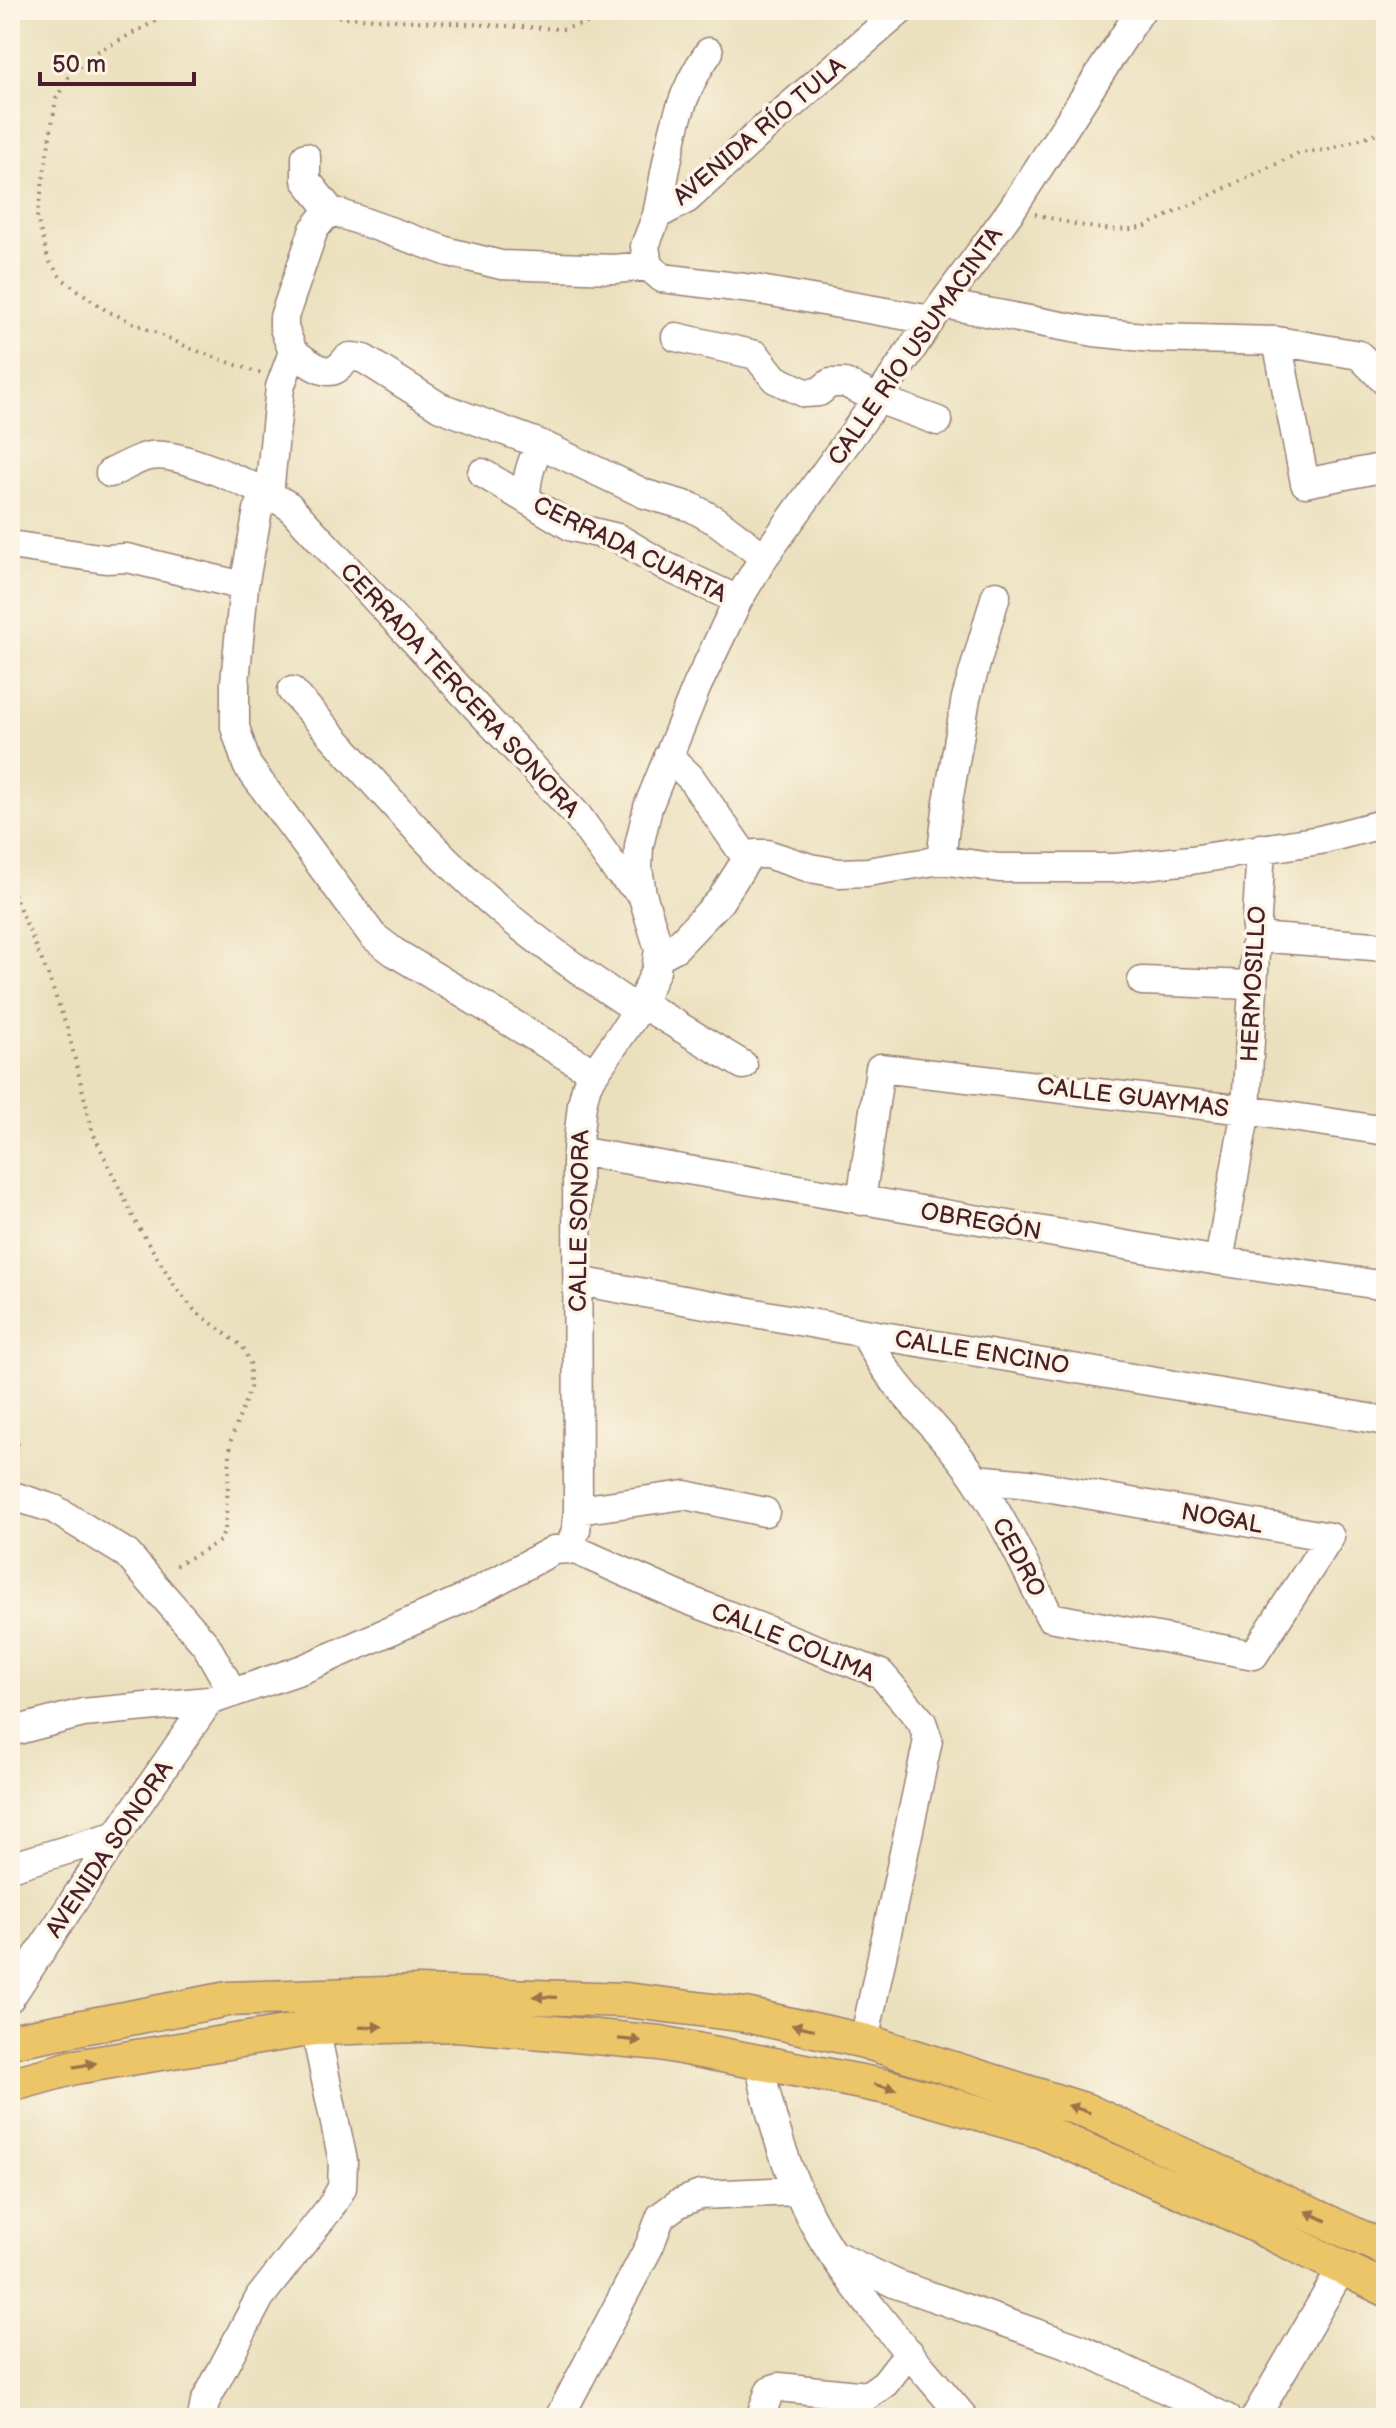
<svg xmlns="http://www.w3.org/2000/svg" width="1396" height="2428" font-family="'Balsamiq Sans',sans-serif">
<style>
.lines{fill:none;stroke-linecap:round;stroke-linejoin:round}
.minor-casing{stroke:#9a8074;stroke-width:31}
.major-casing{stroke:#9a8074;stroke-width:37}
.path{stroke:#9a8074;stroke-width:4;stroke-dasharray:2 6;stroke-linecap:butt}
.minor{stroke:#fff;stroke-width:28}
.major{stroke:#ecc569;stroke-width:34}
.oneway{fill:#9b724a}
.labels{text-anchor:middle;stroke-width:7;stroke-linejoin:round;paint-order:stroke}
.street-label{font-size:24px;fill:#4a1f2b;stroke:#fcf5e5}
</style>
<rect width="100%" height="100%" fill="#fcf5e5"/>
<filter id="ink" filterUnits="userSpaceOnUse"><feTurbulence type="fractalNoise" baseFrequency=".0125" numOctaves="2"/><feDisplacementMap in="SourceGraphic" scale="16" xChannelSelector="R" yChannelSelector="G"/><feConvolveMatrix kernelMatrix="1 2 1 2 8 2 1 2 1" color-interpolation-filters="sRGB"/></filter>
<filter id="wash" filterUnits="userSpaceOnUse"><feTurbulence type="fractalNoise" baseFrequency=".006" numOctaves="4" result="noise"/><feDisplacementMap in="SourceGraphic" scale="32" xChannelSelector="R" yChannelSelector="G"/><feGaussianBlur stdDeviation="1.8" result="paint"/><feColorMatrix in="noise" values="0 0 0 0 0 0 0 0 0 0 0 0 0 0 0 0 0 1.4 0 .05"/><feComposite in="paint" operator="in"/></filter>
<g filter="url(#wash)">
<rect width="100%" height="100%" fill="#eae0bd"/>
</g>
<g filter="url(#ink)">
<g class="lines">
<g class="minor-casing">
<path id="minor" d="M306,157V180L330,210L449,252L501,265L614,269L648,266L662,278L760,290L931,320
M330,210L314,229L284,317V328L293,352L280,387L269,494L258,510L244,586L235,682V727L247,765L373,936L394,952L593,1072
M657,215C669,157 673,101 709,52
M648,266L645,246L657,215L687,199L768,125L901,10
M943,304L1094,332L1153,338L1277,341L1359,355L1386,382
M676,337L756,355L775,379L805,393L819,392L830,383H845L878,399L938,421
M1277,341L1305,483L1386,467
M293,352C303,358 323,377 336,369C350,361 341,353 364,359L440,407L540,444L645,494L691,507L718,522L764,557
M110,473C123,468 137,458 150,456C180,450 263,490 289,506L577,815L617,871L642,894
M482,473L572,527L618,538L667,567L738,600
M526,499C526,478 531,463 540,444
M10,545L106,559L127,558L244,586
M292,691C361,766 426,847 504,913C547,949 592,980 638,1010
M668,756L690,777L747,859
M941,860L948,802L966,698L996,595
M1256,937L1386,947
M658,957L675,948L720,901L747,859L755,854H767L810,868L839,873L867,872L941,860L999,868H1116L1191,860L1320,840L1386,823
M1142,981L1252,985
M642,1004L743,1065
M577,1151L1219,1261L1386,1286
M861,1201L880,1068L1246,1110L1386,1131
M1219,1261L1246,1110L1261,848
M578,1281L865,1333L1386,1421
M865,1333C890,1390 943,1429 977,1481C1006,1524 1027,1571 1050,1617L1254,1655L1330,1537L1029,1484L976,1479
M10,1495L54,1509L127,1554L206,1645L233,1693
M578,1510L685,1495L765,1512
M569,1549L576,1530L578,1510L577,1151L582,1104L587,1084L638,1010L656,970L659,949L642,894L638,868L639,846L648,807L697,686L738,600L764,557L878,399L931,320L1012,209L1141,10
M10,1732L83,1713L209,1701L303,1669L465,1598L554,1550L569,1549L580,1552L683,1598L881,1674L922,1722L928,1740L864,2041
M10,1867L117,1835
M10,1998L117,1835L209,1701
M759,2061C772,2128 795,2199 833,2255C872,2313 920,2365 964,2418
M833,2254L896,2284L1081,2349L1226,2418
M202,2418L205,2402L260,2297L330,2208L342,2188L343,2161L315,2028
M559,2418L649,2247L661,2216L679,2203L700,2195L798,2191
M760,2418L770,2390L779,2387L867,2396L885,2383L909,2352
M1255,2418L1342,2268"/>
</g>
<g class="major-casing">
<path id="major" d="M10,2041L228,1999L418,1993L626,2000L746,2015L864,2041L1087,2111L1386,2249
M10,2085L75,2067L315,2028L457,2024L660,2043L892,2088L1041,2131L1224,2210L1386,2289"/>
</g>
<path class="path" d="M177,10L95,53L70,74L56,99L37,218L48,259L61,278L107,311L192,349L262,374
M307,10L341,17L562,29L585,24L607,10
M1035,214C1072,223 1106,235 1144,227L1299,153L1327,150L1386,130
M10,886L48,975L68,1031L93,1133L136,1223L176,1288L195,1311L243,1347L250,1363V1388L231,1440L225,1530L220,1541L171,1568
M10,1420L18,1442L13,1471"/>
<use href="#minor" class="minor"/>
<use href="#major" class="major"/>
</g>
<defs><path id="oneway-solid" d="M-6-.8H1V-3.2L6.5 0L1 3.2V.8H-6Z" transform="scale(2)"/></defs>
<g class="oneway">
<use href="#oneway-solid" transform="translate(545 1997) rotate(-178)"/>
<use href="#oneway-solid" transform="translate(371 2027) rotate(-2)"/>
<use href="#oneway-solid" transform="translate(803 2027) rotate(-168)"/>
<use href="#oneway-solid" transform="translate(630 2040) rotate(5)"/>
<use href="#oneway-solid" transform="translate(85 2065) rotate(-10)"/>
<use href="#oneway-solid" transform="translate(885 2087) rotate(13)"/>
<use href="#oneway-solid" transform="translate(1079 2109) rotate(-161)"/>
<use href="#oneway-solid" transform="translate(1316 2216) rotate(-155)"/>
</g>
</g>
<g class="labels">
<g class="street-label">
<text transform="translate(759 131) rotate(-40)" y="8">AVENIDA RÍO TULA</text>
<text transform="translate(915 346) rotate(-55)" y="8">CALLE RÍO USUMACINTA</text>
<text transform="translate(630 549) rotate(26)" y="8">CERRADA CUARTA</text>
<text transform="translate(460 690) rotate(47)" y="8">CERRADA TERCERA SONORA</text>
<text transform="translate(1253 984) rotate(-87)" y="8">HERMOSILLO</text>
<text transform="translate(1133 1097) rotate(7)" y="8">CALLE GUAYMAS</text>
<text transform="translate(579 1221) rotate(-89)" y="8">CALLE SONORA</text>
<text transform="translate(981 1221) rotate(10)" y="8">OBREGÓN</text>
<text transform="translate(982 1352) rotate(9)" y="8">CALLE ENCINO</text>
<text transform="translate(1222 1518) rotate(10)" y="8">NOGAL</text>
<text transform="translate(1019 1557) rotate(62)" y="8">CEDRO</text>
<text transform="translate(793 1642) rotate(22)" y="8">CALLE COLIMA</text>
<text transform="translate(109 1849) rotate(-56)" y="8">AVENIDA SONORA</text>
</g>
</g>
<rect width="1396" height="2428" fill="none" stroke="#fcf5e5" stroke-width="40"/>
<path d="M40 72v12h154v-12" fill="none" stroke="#4a1f2b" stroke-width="4"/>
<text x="52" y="72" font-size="24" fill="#4a1f2b" stroke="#fcf5e5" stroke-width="6" paint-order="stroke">50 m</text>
</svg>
